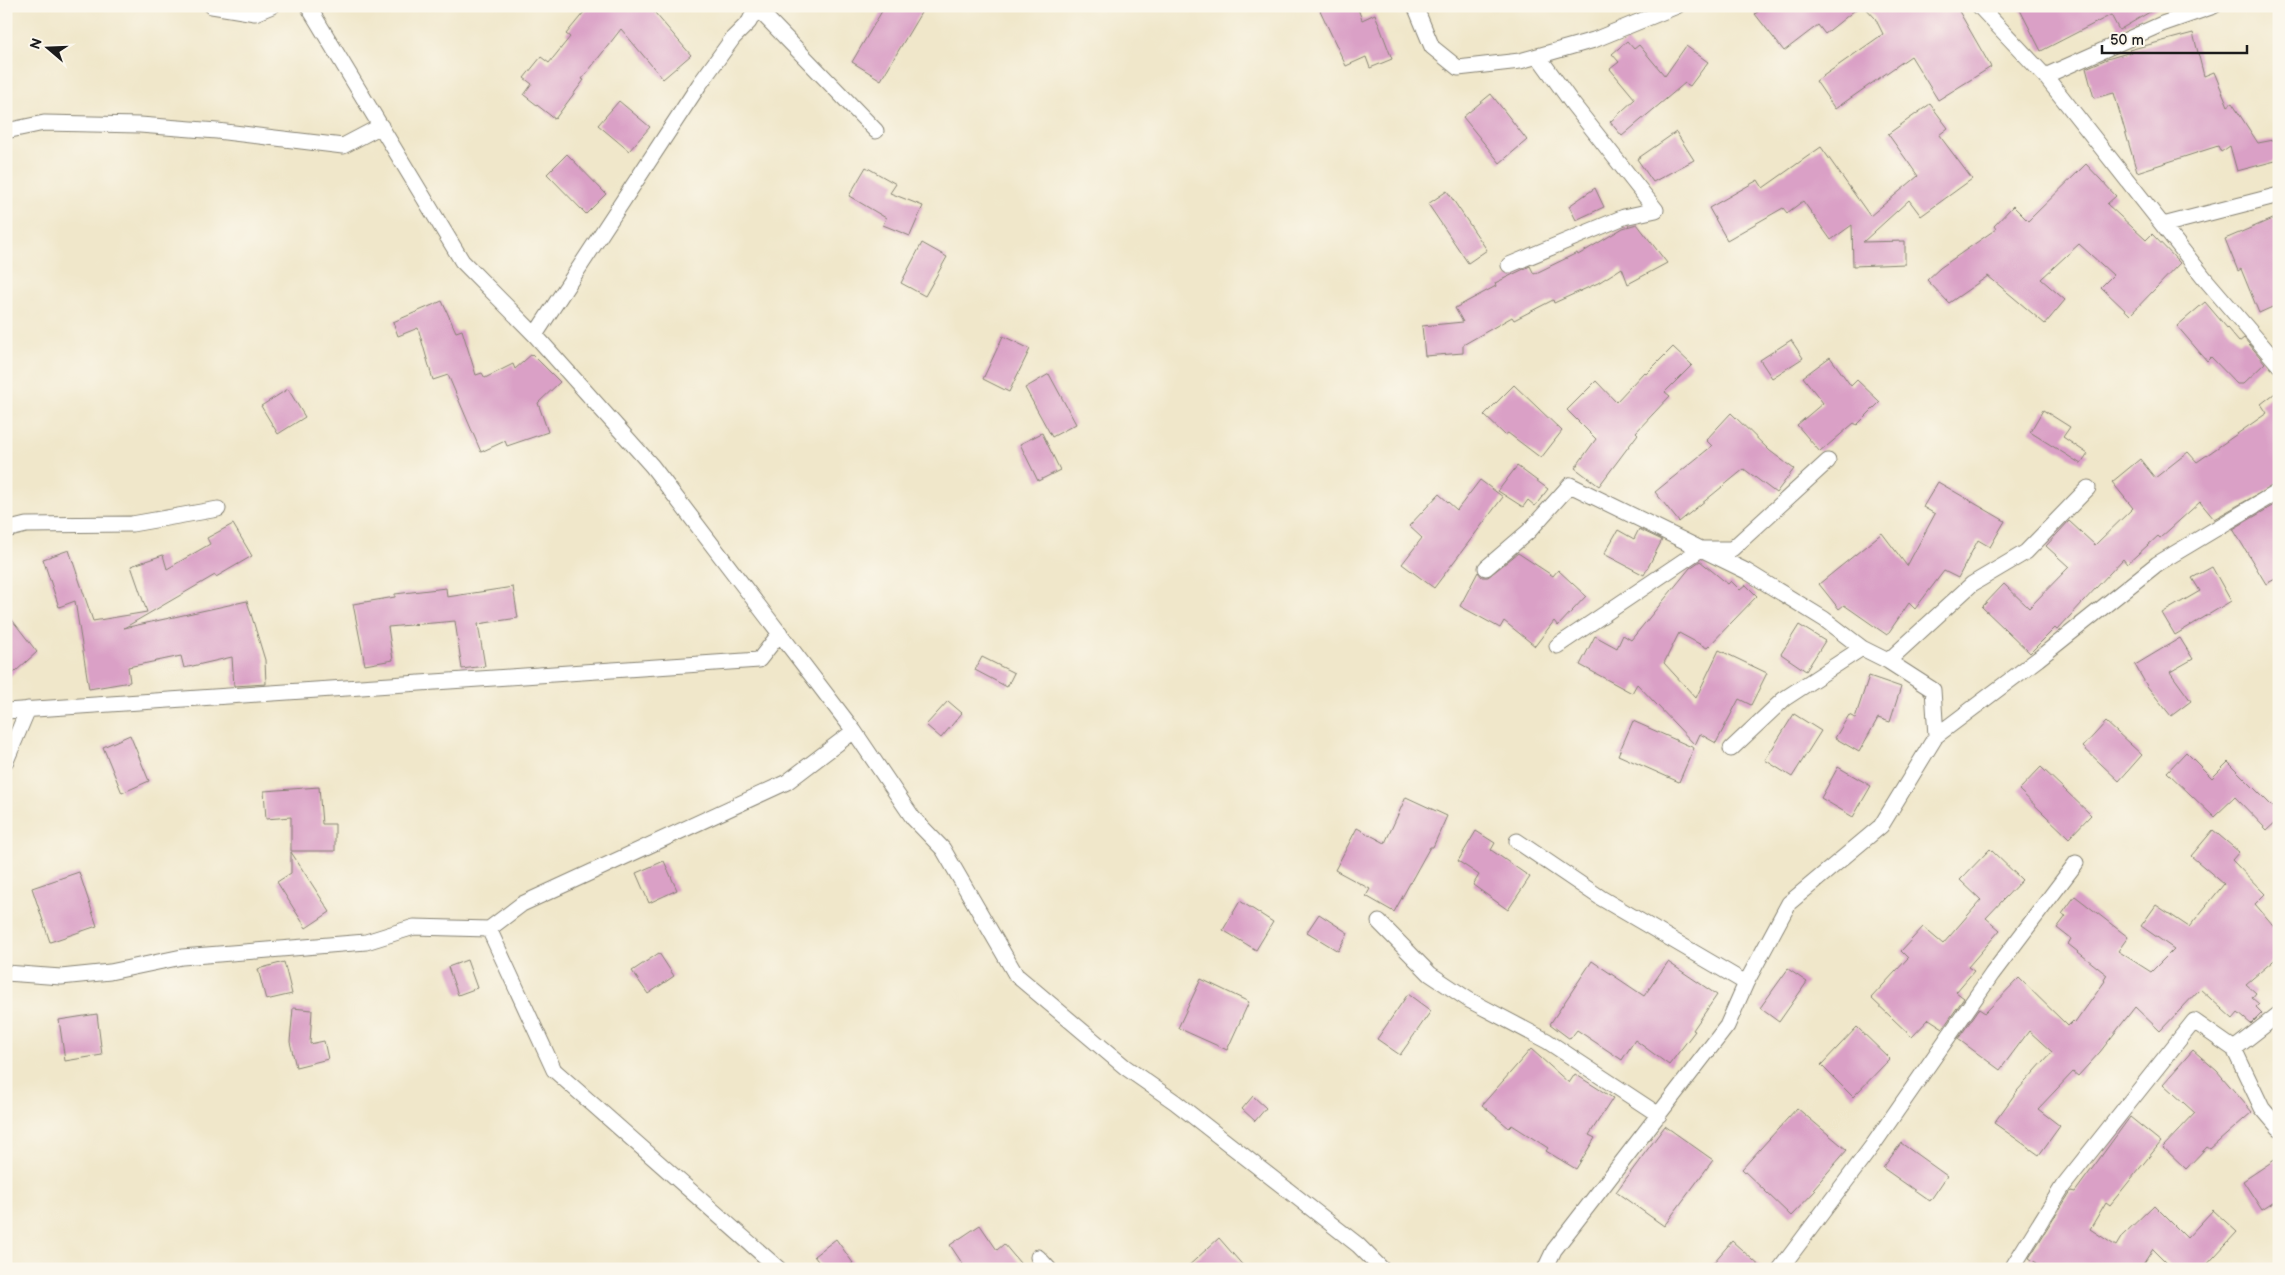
<svg xmlns="http://www.w3.org/2000/svg" width="2285" height="1275" font-family="'Balsamiq Sans',sans-serif">
<style>
.building{fill:#daa0c6}
.lines{fill:none;stroke-linecap:round;stroke-linejoin:round}
.street-casing{stroke:#868273;stroke-width:17}
.street{stroke:#fff;stroke-width:15}
</style>
<rect width="100%" height="100%" fill="#fbf7ec"/>
<filter id="ink" filterUnits="userSpaceOnUse"><feTurbulence type="fractalNoise" baseFrequency=".02" numOctaves="2"/><feDisplacementMap in="SourceGraphic" scale="10" xChannelSelector="R" yChannelSelector="G"/><feConvolveMatrix kernelMatrix="1 2 1 2 8 2 1 2 1" color-interpolation-filters="sRGB"/></filter>
<filter id="wash" filterUnits="userSpaceOnUse"><feTurbulence type="fractalNoise" baseFrequency=".0096" numOctaves="4" result="noise"/><feDisplacementMap in="SourceGraphic" scale="20" xChannelSelector="R" yChannelSelector="G"/><feGaussianBlur stdDeviation="1.12" result="paint"/><feColorMatrix in="noise" values="0 0 0 0 0 0 0 0 0 0 0 0 0 0 0 0 0 1.4 0 .05"/><feComposite in="paint" operator="in"/></filter>
<g filter="url(#wash)">
<rect width="100%" height="100%" fill="#f0e7ca"/>
<g id="blocks">
<path class="building" d="M589,6H649L691,55L663,79L621,29L582,79L584,80L555,119L524,95L532,84L524,78L541,57L549,63L570,37L566,34Z
M885,6H925L881,80L852,62Z
M1318,6H1357L1362,20L1375,14L1392,59L1370,68L1366,57L1346,66Z
M1765,6H1860L1825,34L1818,25L1784,51L1755,14Z
M1864,6H1956L1991,67L1938,100L1911,56L1835,109L1816,81L1883,34L1875,18Z
M2018,6H2160L2119,30L2111,15L2041,51Z
M2193,33L2204,76L2214,72L2228,106L2232,103L2258,143L2279,139V160L2237,171L2230,146L2221,152L2218,146L2137,172L2114,93L2094,98L2086,68L2107,59L2131,52L2129,50Z
M1627,41L1634,49L1639,45L1665,76L1686,46L1708,62L1690,86L1685,83L1622,136L1610,122L1635,99L1610,69L1619,62L1612,54Z
M1491,94L1527,140L1500,163L1463,117Z
M619,101L650,127L629,151L598,125Z
M1930,104L1948,128L1939,135L1972,179L1921,216L1909,200L1863,242L1905,241V264L1853,266L1852,225L1831,240L1803,201L1787,213L1783,208L1727,240L1709,208L1758,180L1763,188L1821,147L1870,216L1918,176L1888,134Z
M1676,132L1694,160L1653,182L1637,159Z
M567,154L606,194L586,214L547,174Z
M2086,164L2116,196L2107,204L2146,240L2152,234L2180,263L2130,315L2101,287L2113,275L2079,244L2041,279L2065,300L2045,324L1988,276L1949,303L1927,280L1940,268L1996,229L1994,226L2013,206L2028,221Z
M866,167L896,184L890,193L923,206L910,236L883,225L886,218L849,196Z
M1595,188L1604,207L1576,220L1569,206Z
M1447,191L1487,250L1468,263L1428,204Z
M2279,216V304L2259,313L2241,269L2238,271L2225,239Z
M1637,224L1667,263L1628,284L1622,268L1598,283L1554,303L1553,300L1514,320L1512,317L1463,345V353L1425,356L1422,326L1463,322L1455,308L1496,286L1495,283L1530,266L1534,274L1577,253L1578,255L1623,228Z
M922,243L947,257L925,296L901,283Z
M442,301L456,332L462,330L476,375L482,373L485,378L513,364L515,369L532,354L560,382L538,403L548,432L507,446L505,441L481,452L448,375L433,380L418,328L398,336L393,322Z
M2205,302L2239,342L2244,338L2265,363L2243,384H2237L2211,357L2207,361L2177,326Z
M1003,336L1030,349L1009,392L983,379Z
M1791,340L1803,358L1772,378L1760,360Z
M1673,347L1692,365L1665,392L1670,396L1636,432L1638,434L1599,486L1575,468L1596,439L1567,410L1596,381L1616,402L1644,372L1646,374Z
M1830,357L1851,386L1857,380L1880,402L1857,425L1854,423L1820,452L1797,425L1823,403L1803,377Z
M1049,374L1076,424L1052,437L1025,388Z
M1514,385L1562,431L1541,458L1508,433L1505,435L1484,415Z
M288,389L305,417L278,434L261,406Z
M2279,390V482L2214,519L2200,502L2160,538L2158,536L2127,564L2123,559L2057,630L2055,628L2030,653L1982,607L2004,584L2029,608L2069,567L2046,546L2069,521L2095,545L2133,508L2112,482L2140,459L2155,478L2188,452L2197,462L2267,413L2261,404Z
M2043,410L2070,427L2063,437L2088,454L2081,464L2030,432Z
M1731,413L1770,451L1794,469L1776,493L1744,469L1679,522L1655,492L1712,446L1706,440Z
M1042,433L1060,470L1038,481L1020,444Z
M1517,466L1548,489L1535,506L1528,500L1523,507L1498,491Z
M1480,480L1503,497L1434,588L1402,564L1422,538L1409,526L1439,494L1457,510Z
M1938,482L2005,521L1990,547L1978,540L1958,578L1944,571L1915,609L1909,603L1887,635L1844,605L1839,609L1819,584L1882,533L1907,566L1935,514L1923,507Z
M2279,502V577L2266,584L2233,529Z
M233,524L252,556L216,577L215,575L124,628L247,601L265,660L266,684L234,686L232,657L184,668L181,656L128,667L130,682L89,689L75,601L59,607L43,559L69,550L93,621L147,612L131,566L163,555L167,569L210,544L207,538Z
M1639,529L1662,540L1644,575L1604,554L1618,530L1634,539Z
M1518,553L1553,576L1558,570L1586,596L1558,626L1554,621L1535,646L1504,621L1500,628L1460,606L1478,572L1482,577H1488Z
M1700,561L1728,584L1731,581L1740,590L1746,585L1757,596L1707,648L1679,633L1664,663L1696,698L1719,650L1767,673L1751,705L1739,699L1716,743L1700,734L1695,745L1637,684L1632,693L1580,665L1595,636L1617,648L1623,635L1631,640L1690,568Z
M2212,567L2231,601L2175,635L2162,613L2200,591L2192,578Z
M513,587L518,618L478,624L485,666L462,669L455,621L388,627L393,660L365,665L353,604L395,597V594L446,588L447,597Z
M6,612L37,652L6,680Z
M1799,625L1825,641L1806,671L1781,654Z
M2180,638L2193,659L2170,672L2191,701L2171,716L2147,686L2135,665Z
M982,657L1014,673L1007,687L975,670Z
M1869,676L1901,687L1890,722L1878,718L1859,752L1835,738L1849,715L1855,718Z
M948,701L962,713L941,738L926,725Z
M1794,714L1821,731L1792,777L1765,760Z
M1633,721L1694,748L1679,782L1618,755Z
M2106,722L2142,755L2119,781L2083,747Z
M130,735L149,781L122,793L103,747Z
M2186,752L2212,778L2228,762L2279,813V819L2267,830L2235,797L2214,817L2167,772Z
M1838,767L1871,786L1853,817L1821,798Z
M2041,767L2091,815L2069,838L2019,790Z
M319,787L322,824H335V851H291V817L266,819L264,791Z
M1406,797L1447,816L1433,847H1430L1394,912L1366,896L1370,889L1335,870L1357,828L1385,843Z
M2213,830L2239,852L2232,860L2265,894L2255,904L2279,932V956L2246,984L2256,993L2252,998L2259,1004L2256,1007L2262,1013L2251,1024L2238,1013L2233,1019L2200,989L2160,1031L2135,1007L2100,1052L2078,1076L2073,1072L2038,1109L2060,1126L2039,1155L1994,1123L2017,1091L2052,1052L2029,1031L2000,1070L1958,1039L1979,1009L1985,1013L2019,978L2068,1026L2073,1021L2075,1023L2105,981L2104,980L2107,975L2068,944L2071,939L2057,928L2066,916L2062,914L2075,896L2128,937L2118,951L2151,972L2174,949L2141,926L2156,905L2189,927L2224,884L2191,856Z
M1476,831L1495,843L1491,850L1530,877L1508,910L1473,885L1479,875L1458,861Z
M1990,849L2022,880L1986,918L2000,930L1968,967L1974,971L1956,992L1964,998L1943,1028L1929,1019L1912,1037L1871,998L1908,958L1901,951L1923,927L1943,944L1981,900L1960,880Z
M291,852L330,912L306,928L277,882L291,873Z
M664,861L677,890L649,903L636,873Z
M79,872L97,926L50,942L32,888Z
M1240,901L1273,922L1256,950L1223,930Z
M1319,914L1348,933L1338,951L1307,932Z
M659,953L674,976L648,994L632,971Z
M467,960L477,988L458,995L448,967Z
M1592,961L1644,996L1668,962L1717,995L1693,1030L1695,1031L1669,1065L1635,1040L1622,1060L1577,1030L1570,1039L1550,1024Z
M284,962L292,994L266,1000L258,969Z
M1788,969L1807,982L1779,1022L1760,1008Z
M1201,979L1249,1002L1227,1050L1178,1028Z
M1408,994L1431,1011L1400,1055L1377,1039Z
M293,1008L312,1010L310,1044L324,1041L328,1059L296,1067L290,1042Z
M97,1014L102,1055L65,1061L59,1020Z
M1857,1027L1890,1059L1853,1097L1821,1065Z
M1531,1049L1569,1083L1575,1074L1613,1098L1589,1135L1595,1138L1576,1169L1546,1151L1548,1148L1512,1125L1509,1128L1482,1105Z
M2193,1050L2217,1071L2252,1112L2210,1149L2207,1147L2186,1169L2163,1147L2195,1113L2163,1084Z
M1253,1096L1266,1108L1255,1121L1242,1109Z
M1797,1108L1847,1150L1814,1188L1816,1190L1791,1216L1742,1169Z
M2130,1117L2161,1142L2110,1205L2106,1202L2090,1229L2116,1246L2122,1236L2154,1205L2187,1238L2213,1210L2237,1232L2203,1269H2173L2153,1249L2140,1269H2046L2029,1258L2071,1191L2075,1192Z
M1665,1126L1713,1160L1664,1226L1616,1192Z
M1901,1143L1947,1176L1930,1201L1883,1168Z
M2279,1157V1199L2262,1210L2243,1181Z
M980,1225L997,1250L1004,1244L1025,1269H966L950,1245Z
M1219,1238L1246,1269H1185Z
M836,1239L853,1263L845,1269H824L814,1256Z
M1732,1241L1763,1269H1708Z"/>
</g>
</g>
<g filter="url(#ink)">
<use href="#blocks" fill-opacity="0" stroke="#868273" stroke-width="1"/>
<g class="lines">
<g class="street-casing">
<path id="street" d="M212,6L255,13L272,6
M308,6L462,261L535,335L652,466L854,731L913,818L943,849L1016,975L1125,1067L1175,1102L1358,1245L1382,1269
M1415,6L1432,47L1458,68L1520,61L1594,40L1677,6
M1979,6L2045,76L2206,280L2279,365
M756,7L876,131
M2045,76L2162,24L2214,6
M6,131L44,123L140,125L217,131L343,146L381,126
M2163,225L2279,195
M1509,265L1624,217L1656,210L1572,103L1538,56
M535,335L699,85L733,38L749,22L757,6
M6,530L26,525L132,524L218,509
M1486,568L1529,531L1570,485L1746,571L1824,619L1862,648L1888,661L1933,690L1936,736L1881,826L1789,903L1746,983L1727,1026L1554,1250L1545,1269
M1557,646L1701,549H1732L1828,461
M1888,661L1972,584L2026,552L2088,488
M6,711L759,660L780,633
M1936,736L2038,659L2157,564L2279,491
M1731,749L1784,699L1862,648
M6,761L28,709
M1517,841L1601,898L1746,983
M1379,922L1430,974L1469,1000L1547,1041L1659,1115
M489,929L554,1070L779,1269
M6,973L61,977L110,972L182,957L366,942L414,927L489,929L522,904L787,782L854,731
M2279,1014L2234,1049L2262,1108L2279,1128
M1038,1257L1049,1269
M1780,1269L1873,1145L1992,974L2076,863
M2017,1269L2014,1265L2063,1186L2194,1021L2234,1049"/>
</g>
<use href="#street" class="street"/>
</g>
</g>
<rect width="2285" height="1275" fill="none" stroke="#fbf7ec" stroke-width="25"/>
<g transform="translate(48 48) rotate(289)" stroke="#fbf7ec" stroke-width="4" paint-order="stroke">
<path d="M0-4L9 19L0 12L-9 19Z" fill="#1c1c1c"/>
<text y="-8" font-size="14" font-weight="bold" text-anchor="middle" fill="#1c1c1c">N</text>
</g>
<path d="M2102 45v8h145v-8" fill="none" stroke="#1c1c1c" stroke-width="2.5"/>
<text x="2110" y="45" font-size="15" fill="#1c1c1c" stroke="#fbf7ec" stroke-width="4" paint-order="stroke">50 m</text>
</svg>
